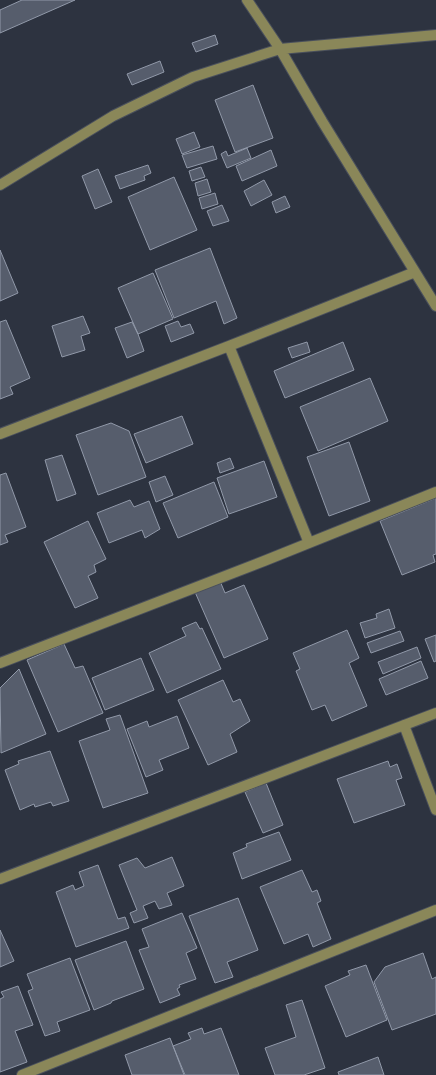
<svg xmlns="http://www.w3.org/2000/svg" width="436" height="1075" font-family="Karla,sans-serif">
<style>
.building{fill:#565d6c;stroke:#9199a9}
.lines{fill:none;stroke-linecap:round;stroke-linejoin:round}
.minor-casing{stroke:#4a505c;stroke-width:12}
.minor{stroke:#8a8759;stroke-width:10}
</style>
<rect width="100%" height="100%" fill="#2d3340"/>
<path class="building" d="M22,0H75L0,33V10Z
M215,35L218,44L196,52L192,43Z
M160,61L164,72L132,85L127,74Z
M253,85L273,138L235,152L215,100Z
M194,132L200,147L182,154L176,139Z
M213,146L217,159L187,168L182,155Z
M247,148L251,158L227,168L221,154L226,151L228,156Z
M271,150L277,166L242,181L236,166Z
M148,165L151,173L144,176L145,180L120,189L115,176Z
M201,167L205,177L192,181L189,171Z
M98,169L112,202L95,209L82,176Z
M174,177L197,230L150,250L128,197Z
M207,179L211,192L198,196L195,183Z
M264,180L272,195L251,206L244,191Z
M215,193L218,204L202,209L199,198Z
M285,196L290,207L276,213L272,202Z
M222,205L229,221L213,226L207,211Z
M210,248L237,318L224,324L216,301L174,318L155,270Z
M0,250L18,293L0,301Z
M153,273L173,319L138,334L118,288Z
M83,316L90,333L81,336L85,350L62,357L52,326Z
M6,320L30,378L10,387L13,394L0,399V322Z
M178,321L181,327L190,324L194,333L171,342L165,326Z
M132,322L138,334L144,351L127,358L115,328Z
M307,342L310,352L292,358L288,348Z
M343,342L354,370L285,398L274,371Z
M370,378L388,421L318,451L300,407Z
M182,416L193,444L146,463L134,434Z
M111,423L129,431L146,477L98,495L76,435Z
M349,442L370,501L329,516L307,457Z
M62,455L76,494L57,501L45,460Z
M230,458L234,468L220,473L217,463Z
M264,461L277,497L229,514L217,478Z
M6,473L26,527L5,535L8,542L0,545V475Z
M165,476L173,495L156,502L149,482Z
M214,482L228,517L178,538L163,503Z
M436,498V554L433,555L435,562L402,575L380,521Z
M130,500L134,507L149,501L160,529L145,538L142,530L109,543L97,513Z
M88,521L106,559L94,565L96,572L88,576L98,598L75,608L44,542Z
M220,581L225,593L244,585L268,639L224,658L195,592Z
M389,609L395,628L365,638L360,623L377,618L376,614Z
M196,622L200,629L202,628L221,669L167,693L149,653L186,636L182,628Z
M347,630L359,658L349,663L367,706L332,721L325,705L312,710L296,671L300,669L293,653Z
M400,631L404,641L371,653L367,643Z
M436,635V661L434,662L425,639Z
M64,644L75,668L83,666L103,713L58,732L27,660Z
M417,647L421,658L383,674L378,662Z
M141,658L154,690L105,710L92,678Z
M421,661L428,678L386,695L379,679Z
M19,669L46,734L1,753L0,688Z
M223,680L233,702L240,699L250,721L230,734L237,752L208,765L178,700Z
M120,715L148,793L103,808L79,741L110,730L106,719Z
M177,716L189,748L159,760L163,770L146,777L127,729L147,721L149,727Z
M50,751L69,801L53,806L51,802L35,807L34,804L20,810L5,770L19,764L18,761Z
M388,761L390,767L397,764L402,778L396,780L405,805L354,823L337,779Z
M266,783L283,825L263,833L245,792Z
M279,832L291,860L242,879L233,853L247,847L246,844Z
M172,857L184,886L167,893L172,905L159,909L155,901L143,906L148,918L134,923L130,913L137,910L119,865L137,858L145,868Z
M98,865L118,919L125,917L129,928L76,947L56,892L73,885L75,890L84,886L79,872Z
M302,870L312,892L317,890L321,901L317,903L331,939L313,947L308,934L284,944L260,887Z
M238,898L258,950L227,962L233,977L215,983L189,916Z
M182,913L197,948L186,953L196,979L179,985L180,987L177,989L180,995L160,1003L139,950L149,947L142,929Z
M0,930L14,961L0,967Z
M126,941L144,989L112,1001L111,1003L94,1010L75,960Z
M423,953L432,979L436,977V1014L392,1030L374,982L385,967Z
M70,958L90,1010L57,1022L60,1031L45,1036L28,991L33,989L27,974Z
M366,965L387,1020L346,1037L325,986L350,975L348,971Z
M18,986L33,1025L15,1031L27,1062L0,1072V999L4,997L1,992Z
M302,1000L325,1068L304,1075H275L265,1048L296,1037L286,1005Z
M202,1028L204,1034L221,1028L239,1075H185L173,1046L191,1039L188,1033Z
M170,1038L184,1075H132L125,1055Z
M378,1057L384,1075H339L338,1072Z"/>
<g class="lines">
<g class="minor-casing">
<path id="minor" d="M247,0L280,49L322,121L436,306
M0,185L113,116L193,77L280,49L436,35
M229,346L309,543
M0,434L229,346L415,272
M0,663L264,561L436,492
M404,725L436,810
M0,879L436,713
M22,1075L436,910"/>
</g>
<use href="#minor" class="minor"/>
</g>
</svg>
